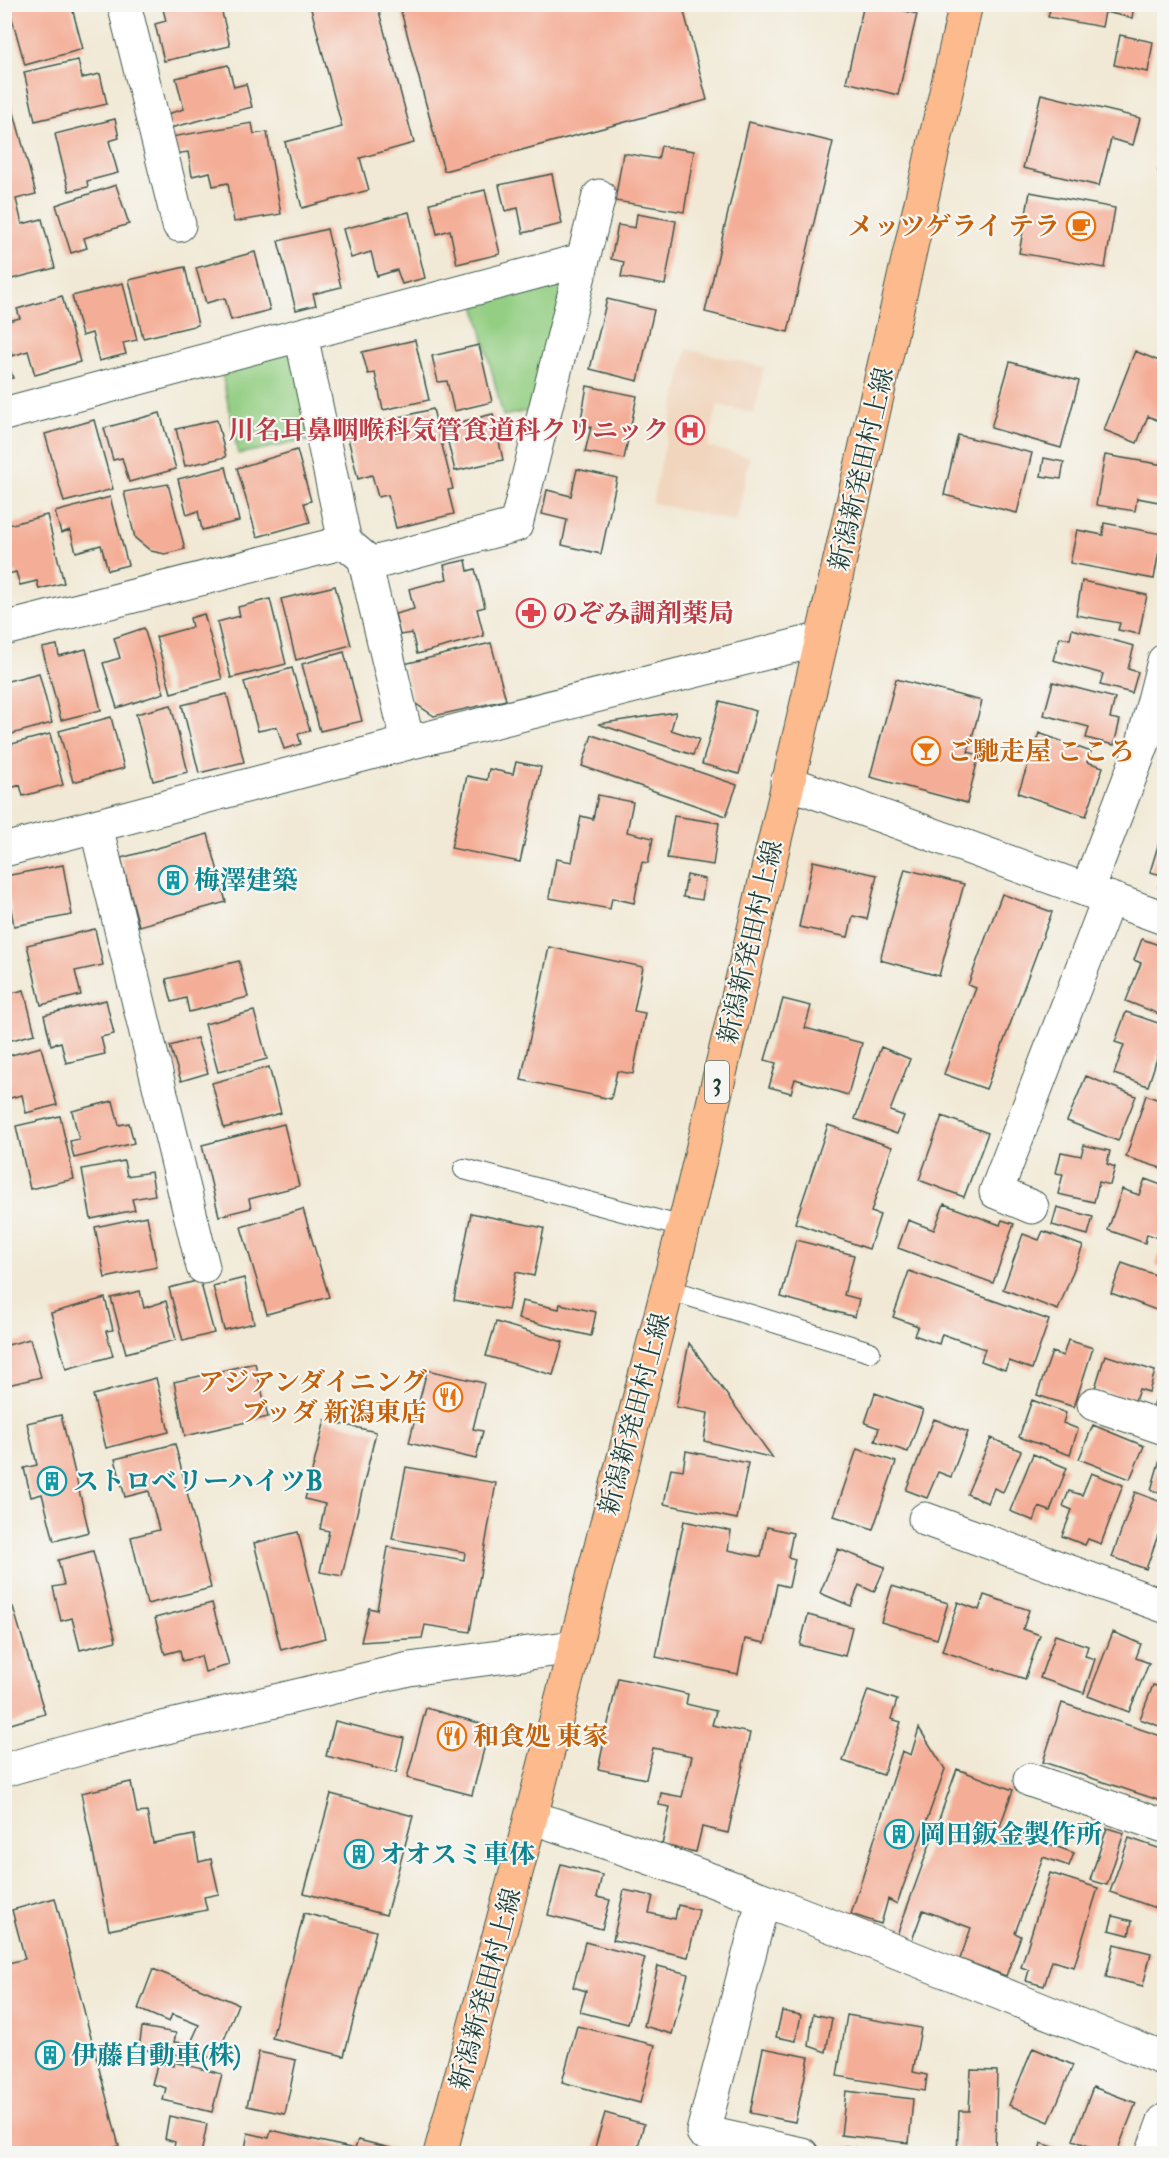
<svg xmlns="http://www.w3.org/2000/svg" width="1169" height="2158" font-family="'IM FELL Double Pica','Noto Serif JP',serif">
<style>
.built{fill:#f1d5bd}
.green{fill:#93ce82;stroke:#59865b;stroke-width:1.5}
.building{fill:#f4ad96}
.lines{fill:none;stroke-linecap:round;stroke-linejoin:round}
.service-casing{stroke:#3e574c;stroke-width:22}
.minor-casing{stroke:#3e574c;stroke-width:35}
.primary-casing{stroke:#3e574c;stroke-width:35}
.service{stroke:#fff;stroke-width:20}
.minor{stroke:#fff;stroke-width:33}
.primary{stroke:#fcba8d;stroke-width:33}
.labels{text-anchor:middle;stroke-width:4.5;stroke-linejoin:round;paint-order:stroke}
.shield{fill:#f6f6f2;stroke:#60746d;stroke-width:1.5}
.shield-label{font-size:24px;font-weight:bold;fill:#1f3d34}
.food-label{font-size:26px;font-weight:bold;fill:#c56008;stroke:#f6f6f2;text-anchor:end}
.health-label{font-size:26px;font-weight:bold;fill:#be3a42;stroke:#f6f6f2;text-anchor:end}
.street-label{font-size:26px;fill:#1f3d34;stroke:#f6f6f2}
.culture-label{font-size:26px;font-weight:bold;fill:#0d838f;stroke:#f6f6f2;text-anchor:start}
</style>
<rect width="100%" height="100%" fill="#f6f6f2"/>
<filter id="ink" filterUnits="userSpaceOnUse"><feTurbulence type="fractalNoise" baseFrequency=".0167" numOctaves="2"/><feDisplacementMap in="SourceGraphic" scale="12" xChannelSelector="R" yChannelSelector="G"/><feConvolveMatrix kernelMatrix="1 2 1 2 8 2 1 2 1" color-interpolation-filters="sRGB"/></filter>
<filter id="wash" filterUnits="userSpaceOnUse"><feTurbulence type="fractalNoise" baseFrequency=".008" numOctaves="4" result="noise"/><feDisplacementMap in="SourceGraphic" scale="24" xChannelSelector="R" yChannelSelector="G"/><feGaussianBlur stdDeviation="1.35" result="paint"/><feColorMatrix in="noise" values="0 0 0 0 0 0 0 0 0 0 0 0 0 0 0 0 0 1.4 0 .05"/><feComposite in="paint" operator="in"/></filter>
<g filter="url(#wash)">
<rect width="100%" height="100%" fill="#f1e9d5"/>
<path class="built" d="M687,349L764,367L754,413L718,405L708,447L750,457L736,522L652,503Z"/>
<path class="green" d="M578,265L542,408L503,416L472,292Z
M299,338L320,438L238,454L219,359Z"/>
<g id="blocks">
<path class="building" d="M8,4H71L83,49L25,65Z
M182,4H220L230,46L164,61L155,24L166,21L163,9Z
M313,4H377L414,143L360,158L369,190L302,208L285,142L342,127L310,5Z
M399,4H682L707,100L444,171Z
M864,4H879L917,14L898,95L846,82Z
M1051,5H1134L1132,18L1105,12L1102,27L1048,17Z
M1120,35L1153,42L1148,72L1114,65Z
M78,60L82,78L100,74L107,104L35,121L24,72Z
M228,65L234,87L246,84L252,107L170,128L167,114L184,109L176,78Z
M4,76L36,194L16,199L22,224L42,219L55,268L4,281Z
M1041,94L1140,118L1133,145L1111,139L1099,186L1023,168Z
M115,119L119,138L109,141L118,173L87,181L88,187L69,191L55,134Z
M749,122L833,142L788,332L705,312Z
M252,123L254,134L267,132L281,214L234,222L228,183L213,186L210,172L192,176L188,152L174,154L171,137Z
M661,146L694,151L684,212L615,201L623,153L658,159Z
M1164,153V173L1158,171Z
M552,174L562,224L523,233L518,208L505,211L499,185Z
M116,185L129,224L84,238L87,248L71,253L56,205Z
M485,190L500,254L457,264L450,230L437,234L430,203Z
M1030,192L1115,208L1105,268L1019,253Z
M409,212L425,278L402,284L397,270L377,276L371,252L351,258L343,229Z
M637,214L676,221L665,285L621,277L624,262L611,259L618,225L635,228Z
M327,229L341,287L313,294L316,305L296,310L278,241Z
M255,252L270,310L231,320L225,298L206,303L196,268Z
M185,267L198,325L143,338L129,280Z
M123,283L137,340L123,343L126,354L99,361L92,333L82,336L72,296Z
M62,296L80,362L35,375L28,351L12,356L4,322L20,318L17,309Z
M607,299L654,310L638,381L590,369Z
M415,340L429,400L383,410L375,373L368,374L362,352Z
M479,345L492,402L454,411L447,381L438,382L432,356Z
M1135,351L1164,363V423L1148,416L1137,443L1104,430Z
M4,352L13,378L4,380Z
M1010,362L1079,381L1061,448L991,428Z
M587,386L637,396L624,459L585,452L591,427L580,425Z
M433,409L453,489L448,490L454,514L396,528L388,495L378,497L372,475L358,479L346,430Z
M160,413L176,469L129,482L122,458L113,460L104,428Z
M493,414L503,460L455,471L444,426Z
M94,420L113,489L64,502L45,434Z
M217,420L226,457L185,466L176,429Z
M958,435L1032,453L1017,513L944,495Z
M297,450L311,501L304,503L310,522L257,537L237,468Z
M1105,455L1164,465V503L1137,498L1135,511L1096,505Z
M1044,458L1064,462L1061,479L1041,476Z
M226,467L239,521L202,530L198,511L187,515L178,479Z
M577,469L617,478L601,554L562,545L567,520L542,514L547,490L571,496Z
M168,484L185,549L165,554L151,551L135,538L124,492Z
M110,497L128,565L108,570L101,545L76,552L70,530L61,533L55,512Z
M47,515L64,583L39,589L37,581L20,585L16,572L8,574L4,559V526Z
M1104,523L1162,534L1154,579L1070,563L1077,530L1103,535Z
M466,560L468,571L475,569L485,607L477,609L484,636L417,654L412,633L400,635L395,614L414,609L409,589L447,579L444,565Z
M1082,581L1147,595L1139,634L1118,630L1120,623L1076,615Z
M335,586L351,645L296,660L281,599Z
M270,599L286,664L231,678L217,622L240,616L238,607Z
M204,614L222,679L171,693L156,637L192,627L190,618Z
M144,628L164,693L117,708L103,663L120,658L114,638Z
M1072,629L1134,646L1128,669L1138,672L1132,693L1100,685L1103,674L1053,660L1060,637L1070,639Z
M491,643L506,700L434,716L413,702L404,664Z
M57,645L59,656L86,649L101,710L61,720L42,648Z
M344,652L362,721L320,731L302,664Z
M292,668L310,731L298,734L301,744L284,749L277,727L258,731L244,682Z
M39,673L52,723L4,736V682Z
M896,679L982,701L968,752L979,755L967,803L870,777Z
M1053,682L1115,698L1110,718L1120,720L1114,745L1086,738L1089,727L1044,715Z
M227,694L244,762L199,773L182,705Z
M720,701L756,711L739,774L702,764Z
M171,705L188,772L153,781L136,714Z
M676,712L671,730L699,739L693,755L598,724Z
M111,717L124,768L73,782L59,731Z
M1039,733L1091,752L1087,762L1103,767L1086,816L1018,793Z
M50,734L63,785L23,796L20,785L11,788L4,764V746Z
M592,735L737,785L726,816L582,766Z
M516,762L541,767L520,862L451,848L467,776L487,780L489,769L513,774Z
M598,795L633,802L627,832L653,838L648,863L642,862L634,903L612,898L610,909L549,898L556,859L572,862L581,816L593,819Z
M674,816L719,823L713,865L667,858Z
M1164,826V889L1158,887L1162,875L1150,872Z
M208,834L226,902L139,926L121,858Z
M813,861L877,875L867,919L853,916L848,937L799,927Z
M63,865L72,915L14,926L5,876Z
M905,869L964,884L939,976L880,960Z
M687,875L705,879L702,900L683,897Z
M1002,894L1052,912L986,1089L944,1074L976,988L968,985Z
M95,929L103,965L75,971L81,995L41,1005L27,945Z
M1142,939L1164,947V1016L1126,1001L1141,963L1134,960Z
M549,947L643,967L634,1011L645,1013L633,1074L617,1071L611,1099L521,1080Z
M239,961L248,997L189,1012L186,998L172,1002L166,979Z
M24,990L35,1034L4,1042V995Z
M783,999L811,1006L805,1028L862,1043L848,1095L795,1079L791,1093L769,1087L776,1063L765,1060Z
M106,1000L114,1034L101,1037L105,1054L66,1063L61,1042L51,1045L44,1015Z
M254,1011L267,1059L218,1072L205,1024Z
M1126,1012L1164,1025V1037L1148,1086L1114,1074L1124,1045L1115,1042Z
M197,1038L208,1073L181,1081L170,1046Z
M41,1047L57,1105L26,1113L22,1095L10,1098L4,1081V1057Z
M881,1047L910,1059L890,1111L904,1116L897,1134L855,1119Z
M269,1067L281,1113L224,1128L212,1083Z
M1086,1076L1136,1096L1118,1141L1067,1121Z
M1146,1095L1164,1102V1169L1126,1157Z
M113,1101L119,1125L129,1123L134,1143L74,1158L70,1141L79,1139L72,1111Z
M60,1116L74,1179L30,1189L16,1126Z
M942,1116L988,1133L964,1197L919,1180Z
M284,1124L299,1186L249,1199L251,1208L219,1216L202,1145Z
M828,1125L892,1147L871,1212L880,1215L869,1249L795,1223Z
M1084,1145L1110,1151L1107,1164L1115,1167L1110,1185L1099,1182L1094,1202L1058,1194L1063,1174L1056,1173L1061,1152L1081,1156Z
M124,1161L127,1176L151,1172L155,1195L132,1199L135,1210L91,1219L82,1169Z
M1145,1179L1164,1186V1240L1147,1234L1145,1243L1108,1230L1122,1189L1139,1195Z
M944,1204L1000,1225L1002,1220L1014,1224L993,1283L898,1248L908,1220L934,1230Z
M1057,1207L1093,1217L1088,1235L1052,1225Z
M303,1209L329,1297L267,1314L241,1227Z
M471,1213L544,1228L534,1276L516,1272L508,1310L454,1300Z
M147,1216L157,1267L105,1278L95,1227Z
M1043,1231L1083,1246L1058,1310L1003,1289L1023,1234L1039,1240Z
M796,1240L854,1255L844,1295L859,1299L855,1317L781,1297Z
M1164,1240V1268L1156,1265Z
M1122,1263L1164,1278V1313L1111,1293Z
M909,1271L1049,1320L1032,1369L1009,1361L1005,1370L981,1361L985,1349L942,1334L939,1344L914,1335L918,1326L893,1317Z
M244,1278L254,1323L224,1330L213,1286Z
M200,1280L214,1333L183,1341L169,1288Z
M140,1291L144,1308L166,1301L176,1340L126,1353L111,1298Z
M105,1298L113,1330L106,1331L113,1356L66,1369L51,1313Z
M522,1301L559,1309L560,1304L596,1312L591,1336L518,1319Z
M496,1322L563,1342L553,1375L486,1356Z
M30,1339L41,1377L4,1386V1346Z
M1068,1340L1093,1348L1074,1407L1037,1395L1052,1352L1063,1356Z
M689,1343L773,1458L704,1441L708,1413L676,1407Z
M1105,1355L1155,1371L1149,1392L1139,1389L1135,1401L1095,1388Z
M255,1363L268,1417L185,1436L174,1382Z
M427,1370L484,1383L473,1429L483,1431L476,1459L409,1443Z
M1164,1371V1409L1154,1405Z
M156,1378L169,1432L106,1448L93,1395Z
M875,1393L923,1410L908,1452L875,1441L879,1428L865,1423Z
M1032,1400L1066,1413L1063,1423L1078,1429L1070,1455L1019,1437Z
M61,1415L89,1532L54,1541L42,1494L31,1497L24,1468L37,1465L27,1423Z
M934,1419L968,1432L951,1477L938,1472L927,1498L906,1490Z
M325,1420L376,1432L342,1576L320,1572L329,1531L320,1529L325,1504L305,1499Z
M1093,1425L1144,1446L1130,1479L1079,1459Z
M991,1438L1021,1451L1003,1492L994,1488L988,1503L967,1494Z
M175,1444L211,1588L147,1604L131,1537L159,1530L149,1491L125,1497L115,1459Z
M857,1449L896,1462L873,1529L834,1516Z
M686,1451L748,1463L737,1519L664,1504L671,1468L683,1470Z
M1033,1454L1067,1468L1050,1511L1039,1507L1034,1521L1010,1511Z
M1160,1459L1164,1461V1494L1151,1490Z
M406,1467L496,1483L470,1632L425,1625L422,1638L361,1642L369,1608L377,1610L388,1547L464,1560L465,1552L392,1539Z
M1091,1473L1123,1485L1101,1544L1088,1539L1085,1545L1062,1536L1072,1510L1063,1506L1069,1491L1082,1495Z
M1135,1492L1164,1503V1518L1146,1569L1112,1557Z
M684,1521L731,1531L728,1550L761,1557L767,1527L793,1533L788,1557L795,1559L789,1587L777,1584L765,1643L745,1639L738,1674L656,1657Z
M298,1532L325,1638L281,1650L254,1543Z
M838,1549L885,1567L874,1592L859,1585L851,1606L820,1593Z
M93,1551L116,1641L80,1650L72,1618L61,1621L53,1587L64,1585L58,1560Z
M892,1586L948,1603L937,1639L881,1622Z
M984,1595L1029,1610L1023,1629L1040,1635L1025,1679L942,1651L958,1602L979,1610Z
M212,1603L229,1665L205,1672L201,1656L182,1661L180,1650L165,1654L155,1618Z
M13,1607L45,1714L4,1726V1609Z
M808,1615L852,1627L845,1656L800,1645Z
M1113,1632L1141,1644L1136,1658L1149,1663L1129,1712L1088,1696Z
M1055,1635L1088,1646L1085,1656L1095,1659L1084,1693L1040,1678Z
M618,1678L688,1694L686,1704L716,1711L712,1725L750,1733L728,1833L702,1827L696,1852L662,1845L670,1807L659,1805L661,1793L682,1797L692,1756L653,1748L646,1779L598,1769Z
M1164,1684V1728L1140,1719L1153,1685L1163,1688Z
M868,1690L897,1700L891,1719L901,1722L883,1775L843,1761Z
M1062,1703L1164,1737V1802L1043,1762Z
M426,1708L490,1726L472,1795L407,1778Z
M335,1721L404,1738L396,1773L326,1756Z
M919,1728L945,1769L897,1904L888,1899L881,1924L851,1914L902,1751L911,1755Z
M957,1769L1013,1790L1000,1826L1074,1853L1069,1866L1043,1857L1015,1933L1021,1936L1006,1976L960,1959L971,1928L923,1910L911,1943L896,1938Z
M131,1782L137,1813L147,1812L153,1843L194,1835L199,1862L211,1859L219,1894L204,1897L207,1910L109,1930L81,1793Z
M331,1794L413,1816L386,1915L304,1893Z
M1107,1828L1124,1833L1107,1885L1090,1880Z
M1129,1838L1164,1850V1911L1110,1892Z
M561,1864L602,1875L597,1897L610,1900L602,1929L548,1915Z
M1050,1873L1098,1888L1074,1967L1052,1961L1044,1986L1026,1981L1029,1970L1021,1967Z
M624,1890L653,1896L649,1913L675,1919L678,1905L699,1910L688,1957L613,1940Z
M55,1898L119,2146L91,2154H4V1964L25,1959L12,1910Z
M304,1913L376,1931L344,2056L272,2038Z
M1113,1916L1132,1921L1129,1935L1109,1930Z
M585,1942L645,1958L628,2024L580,2012L586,1991L573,1987Z
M1114,1944L1151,1953L1143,1986L1106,1977Z
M658,1966L688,1974L672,2034L644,2026Z
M153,1969L238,2004L216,2060L188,2049L199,2025L172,2014L169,2022L138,2009Z
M782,2011L801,2015L796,2041L776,2037Z
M813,2014L832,2018L826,2052L809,2046Z
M847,2015L921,2028L913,2072L927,2075L925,2091L837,2076Z
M577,2026L655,2045L640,2103L562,2082Z
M142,2027L176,2033L174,2042L183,2043L181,2055L139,2049Z
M763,2048L809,2057L795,2122L750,2113Z
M1033,2048L1073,2065L1049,2122L1009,2105Z
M259,2052L296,2060L285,2114L247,2106Z
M158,2062L173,2066L174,2062L222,2074L212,2112L163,2100L166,2088L152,2084Z
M971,2070L997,2071L995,2154H957L959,2111H969Z
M1093,2087L1136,2103L1116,2154H1109L1073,2140Z
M846,2091L913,2099L909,2143L841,2135Z
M605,2113L644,2124L636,2154H593Z
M169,2116L207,2124L201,2154H173L175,2142L165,2139Z
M271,2130L355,2149L358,2140L395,2149L394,2154H244L248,2133L269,2138Z
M1041,2143L1072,2153V2154H1038Z
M846,2146L880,2152V2154H845Z"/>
</g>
</g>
<g filter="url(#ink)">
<use href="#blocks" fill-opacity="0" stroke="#3e574c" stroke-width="1.5"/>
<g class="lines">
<g class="service-casing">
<path id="service" d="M464,1169L683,1227
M667,1289L870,1352"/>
</g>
<g class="minor-casing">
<path id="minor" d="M124,4L179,225
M301,335L345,542L364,558L408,743
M4,414L582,260
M366,565L516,525L599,196
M4,629L345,542
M787,782L1164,918
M96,826L203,1267
M4,850L408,743L822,639
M1087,890L1143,743L1164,661
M1032,1207L996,1192L1109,898
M1094,1404L1164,1428
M925,1519L1164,1606
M4,1770L104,1742L409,1669L574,1647
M1030,1780L1164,1826
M531,1817C746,1887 955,1976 1164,2059
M763,1901L703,2132L802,2154
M1152,2154L1164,2121"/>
</g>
<g class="primary-casing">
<path id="primary" d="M440,2154L531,1817L689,1206L822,639L966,4"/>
</g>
<use href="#service" class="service"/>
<use href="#minor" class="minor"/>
<use href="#primary" class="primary"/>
</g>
</g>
<defs>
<g id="cafe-ring" transform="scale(1.5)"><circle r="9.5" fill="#f6f6f2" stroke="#e8710a" stroke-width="1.5"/><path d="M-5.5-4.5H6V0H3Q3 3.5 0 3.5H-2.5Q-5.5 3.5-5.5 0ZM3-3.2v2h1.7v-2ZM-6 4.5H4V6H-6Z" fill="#e8710a"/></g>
<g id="hospital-ring" transform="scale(1.5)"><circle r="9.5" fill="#f6f6f2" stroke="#e0444e" stroke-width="1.5"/><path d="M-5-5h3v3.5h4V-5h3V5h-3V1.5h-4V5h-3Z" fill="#e0444e"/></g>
<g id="pharmacy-ring" transform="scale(1.5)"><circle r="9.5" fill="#f6f6f2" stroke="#e0444e" stroke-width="1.5"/><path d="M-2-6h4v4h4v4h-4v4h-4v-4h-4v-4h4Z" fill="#e0444e"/></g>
<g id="bar-ring" transform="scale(1.5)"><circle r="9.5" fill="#f6f6f2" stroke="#e8710a" stroke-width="1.5"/><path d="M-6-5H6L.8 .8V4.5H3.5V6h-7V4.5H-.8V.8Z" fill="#e8710a"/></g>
<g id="building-ring" transform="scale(1.5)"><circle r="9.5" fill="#f6f6f2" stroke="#0f9aa8" stroke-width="1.5"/><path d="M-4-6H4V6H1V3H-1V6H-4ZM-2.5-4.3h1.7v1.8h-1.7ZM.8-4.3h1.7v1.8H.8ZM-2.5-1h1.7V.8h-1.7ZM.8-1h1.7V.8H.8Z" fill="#0f9aa8"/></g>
<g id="restaurant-ring" transform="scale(1.5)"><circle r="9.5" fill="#f6f6f2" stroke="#e8710a" stroke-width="1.5"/><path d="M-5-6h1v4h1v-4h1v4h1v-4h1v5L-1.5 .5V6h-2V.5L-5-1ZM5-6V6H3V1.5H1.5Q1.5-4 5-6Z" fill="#e8710a"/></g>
</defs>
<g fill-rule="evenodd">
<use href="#cafe-ring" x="1081" y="226"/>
<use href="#hospital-ring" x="690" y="430"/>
<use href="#pharmacy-ring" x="531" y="613"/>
<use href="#bar-ring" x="926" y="751"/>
<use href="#building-ring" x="173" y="880"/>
<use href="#restaurant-ring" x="448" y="1397"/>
<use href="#building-ring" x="52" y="1481"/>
<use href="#restaurant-ring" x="452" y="1736"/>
<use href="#building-ring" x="899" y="1834"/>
<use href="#building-ring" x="359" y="1854"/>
<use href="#building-ring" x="50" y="2055"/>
</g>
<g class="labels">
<rect class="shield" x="705" y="1061" width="24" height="42" rx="4.5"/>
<g class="shield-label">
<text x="717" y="1090">3</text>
</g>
<g class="food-label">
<text x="1060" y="235">メッツゲライ テラ</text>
<text x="947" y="760" text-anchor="start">ご馳走屋 こころ</text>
<text x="427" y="1391">アジアンダイニング<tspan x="427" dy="30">ブッダ 新潟東店</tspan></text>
<text x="473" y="1745" text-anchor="start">和食処 東家</text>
</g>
<g class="health-label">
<text x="669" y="439">川名耳鼻咽喉科気管食道科クリニック</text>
<text x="552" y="622" text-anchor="start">のぞみ調剤薬局</text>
</g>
<g class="street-label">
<text transform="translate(861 469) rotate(-77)" y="9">新潟新発田村上線</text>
<text transform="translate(750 942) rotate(-77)" y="9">新潟新発田村上線</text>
<text transform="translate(634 1414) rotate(-75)" y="9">新潟新発田村上線</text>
<text transform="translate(485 1989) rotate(-75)" y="9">新潟新発田村上線</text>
</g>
<g class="culture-label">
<text x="194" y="889">梅澤建築</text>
<text x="73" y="1490">ストロベリーハイツB</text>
<text x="920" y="1843">岡田鈑金製作所</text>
<text x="380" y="1863">オオスミ車体</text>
<text x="71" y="2064">伊藤自動車(株)</text>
</g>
</g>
<rect width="1169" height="2158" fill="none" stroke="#f6f6f2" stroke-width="24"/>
</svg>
